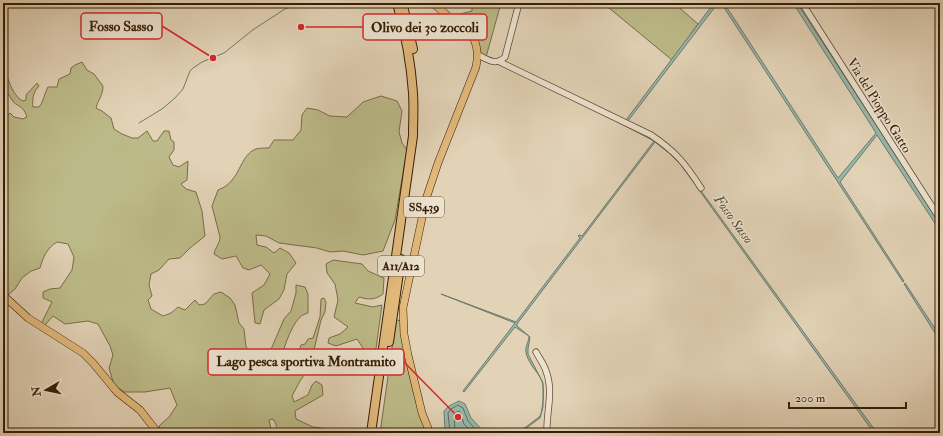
<svg xmlns="http://www.w3.org/2000/svg" width="943" height="436" font-family="'IM FELL Double Pica',serif">
<style>
.green{fill:#bcba88;stroke:#7a6c46}
.water{fill:#95b8ac;stroke:#6f7a69}
.lines{fill:none;stroke-linecap:round;stroke-linejoin:round}
.shore{stroke:#666a58;stroke-width:1}
.stream{stroke:#6f7a69;stroke-width:1}
.minor-casing{stroke:#624a30;stroke-width:7}
.major-casing{stroke:#371d04;stroke-width:8}
.highway-casing{stroke:#371d04;stroke-width:10}
.minor{stroke:#ece2d0;stroke-width:5.5}
.major{stroke:#e1b97b;stroke-width:7}
.highway{stroke:#e1b97b;stroke-width:8}
.labels{text-anchor:middle;stroke-width:3;stroke-linejoin:round;paint-order:stroke}
.shield{fill:#ece2d0;stroke:#6d5841;stroke-width:1}
.shield-label{font-size:12px;font-weight:bold;fill:#371d04}
.street-label{font-size:13px;fill:#371d04;stroke:#ece2d0}
.water-label{font-size:14px;font-style:italic;fill:#534c36;stroke:#ece2d0}
.leader{fill:none;stroke:#d62828;stroke-width:1.5}
.callout-dot{fill:#d62828;stroke:#ece2d0;stroke-width:1.5}
.callout{fill:#ece2d0;stroke:#d62828;stroke-width:1.5}
.callout-label{font-size:14px;text-anchor:middle;font-weight:bold;fill:#371d04}
</style>
<rect width="100%" height="100%" fill="#e2d2b6"/>
<filter id="stains"><feTurbulence type="fractalNoise" baseFrequency=".005" numOctaves="4"/><feColorMatrix values="0 0 0 0 .2 0 0 0 0 .09 0 0 0 0 .02 0 0 0 .5 -.17"/></filter>
<radialGradient id="worn" r=".72"><stop offset=".6" stop-color="#630" stop-opacity="0"/><stop offset="1" stop-color="#630" stop-opacity=".3"/></radialGradient>
<path class="green" d="M472,3H501L486,57L481,55C479,34 467,29 452,16L472,11Z
M603,3H674L698,24L672,60Z
M82,62L87,70L94,74L103,86C103,95 98,100 96,108L102,111L111,118L114,129L122,134L132,138H138L147,131L153,141H157L164,131H169L171,140L174,142V150L169,157L173,165L179,167L188,161L187,180L181,184L186,189L196,192L202,211L205,236L190,248L180,258L169,259L159,270L151,274L149,285L152,296L148,300L151,309L163,316L171,313L178,307L185,310L195,300L199,305L205,304L214,294L221,292L230,298L235,305L239,323L244,329L246,347L254,354L259,362L269,354L284,319L291,311L296,293V285L305,287L308,294V313C305,314 302,315 300,317C290,327 282,352 280,366L285,365L289,360L295,362L301,345L305,344L308,339L313,338L320,317L321,299L324,298L326,302L325,312L321,320L310,367L300,381L292,396L294,402L308,395L312,385L316,381L322,385L323,395L295,411L296,419L313,427L330,429L340,433H277L276,424L273,419L269,420L272,433H164L161,432L159,426L169,417L177,405L170,388L145,392H124L114,385L109,368L113,355L110,346L98,324L88,321L65,324L53,316L45,325L41,324L52,302L43,298V292L50,289L60,288L72,270L74,257L68,244L57,242C47,248 43,257 40,268L31,271L22,278L15,289L8,295L3,290V114L8,115L10,113L14,117L23,119L27,117C23,104 16,107 12,100C9,95 7,92 3,89V77L8,79C11,87 15,97 23,101L26,100V95L37,83L39,86C33,92 32,100 33,107H39C44,101 44,94 48,87H57L59,79L70,74L71,68L75,65Z
M381,96L397,101L402,111L399,132L402,143L407,150L395,220L383,251L363,255L343,251L330,252L317,248L279,243L266,236L256,235L257,245L266,247L274,253L280,248L289,253L296,263L287,274L284,290L279,299L264,310L260,324L255,323L252,293L264,285L270,274L261,265L249,270L243,268L236,256L222,259L214,254C215,248 220,243 220,237L212,206L218,190C241,182 239,155 256,149C260,148 265,148 269,148L274,140H293L301,130L302,115L307,108L318,110L330,116L347,117L363,102Z
M333,260L362,264L368,271L384,278L383,294C375,300 369,300 359,297L355,303L373,307L382,305L374,363L367,362L363,348L357,339L336,346L328,343L329,338L340,334L348,327L334,317L338,300L335,284L327,273L326,264Z
M396,320L404,321V334L430,433H380Z"/>
<path class="water" d="M714,3H718L628,121L626,120Z
M721,3H724L838,178L876,133L793,3H797L940,223V231L877,135L840,182L904,281L903,282Z
M616,121L660,142L683,166L877,433H874L681,165L669,153L655,142L517,324V326L530,337L528,349V354L543,383V407L540,418L525,429L523,433H521L522,430L539,417L541,414C543,403 546,387 540,377C535,369 527,361 526,352C525,346 529,342 529,336L515,327L464,392L463,391L515,323L441,294L516,322L580,238L578,236L579,235L582,236L654,141Z
M905,283L940,336V341L904,284Z
M459,401L465,404L471,418L485,433H447L445,430L444,411L449,406Z"/>
<g class="lines">
<path class="shore" d="M450,433L448,413L451,409L458,405L463,408L468,421L479,433
M455,433L454,414L458,411L460,412L464,424L473,433"/>
<path class="stream" d="M484,55L492,59
M616,121L630,128
M139,123L162,109L175,98L183,89L190,71L193,68L202,62L224,53L254,29L285,9L298,3"/>
<g class="minor-casing">
<path id="minor" d="M802,3L940,219
M478,55C489,60 495,66 505,57L519,3
M500,62L651,135C676,152 685,163 701,188
M536,352C539,358 544,364 546,371C554,392 546,412 547,433"/>
</g>
<g class="major-casing">
<path id="major" d="M3,295L28,318L83,353L93,363L117,392L140,410L158,433
M430,433L422,413L408,355L404,334L403,308L426,199L438,163L476,67C478,56 478,49 474,39L433,3"/>
</g>
<g class="highway-casing">
<path id="highway" d="M404,10L413,49
M389,342L401,259
M371,433L413,136C413,122 414,108 413,93C411,63 405,32 397,3"/>
</g>
<use href="#minor" class="minor"/>
<use href="#major" class="major"/>
<use href="#highway" class="highway"/>
</g>
<g class="labels">
<g class="shield">
<rect x="404" y="197" width="40" height="20" rx="3"/>
<rect x="378" y="256" width="46" height="20" rx="3"/>
</g>
<g class="shield-label">
<text x="424" y="211">SS439</text>
<text x="401" y="270">A11/A12</text>
</g>
<g class="street-label">
<text transform="translate(880 105) rotate(58)" y="5">Via del Pioppo Gatto</text>
</g>
<g class="water-label">
<text transform="translate(734 219) rotate(54)" y="5">Fosso Sasso</text>
</g>
</g>
<path class="leader" d="M213 58L162 26M301 27L363 27M458 417L404 362"/>
<g class="callout-dot">
<circle cx="213" cy="58" r="4"/>
<circle cx="301" cy="27" r="4"/>
<circle cx="458" cy="417" r="4"/>
</g>
<g class="callout">
<rect x="81" y="13" width="81" height="26" rx="4"/>
<rect x="363" y="14" width="124" height="26" rx="4"/>
<rect x="208" y="349" width="196" height="26" rx="4"/>
</g>
<g class="callout-label">
<text x="121" y="31">Fosso Sasso</text>
<text x="425" y="32">Olivo dei 30 zoccoli</text>
<text x="306" y="366">Lago pesca sportiva Montramito</text>
</g>
<rect width="943" height="436" fill="none" stroke="#e2d2b6" stroke-width="16"/>
<rect x="4" y="4" width="935" height="428" fill="none" stroke="#371d04" stroke-width="2"/>
<rect x="8" y="8" width="927" height="420" fill="none" stroke="#371d04"/>
<g transform="translate(46 390) rotate(261)" stroke="#ece2d0" stroke-width="3" paint-order="stroke">
<path d="M0-3L7 15L0 10L-7 15Z" fill="#371d04"/>
<text y="-6" font-size="11" font-weight="bold" text-anchor="middle" fill="#371d04">N</text>
</g>
<path d="M789 402v6h117v-6" fill="none" stroke="#371d04" stroke-width="2"/>
<text x="795" y="402" font-size="12" fill="#371d04" stroke="#ece2d0" stroke-width="3" paint-order="stroke">200 m</text>
<rect width="100%" height="100%" filter="url(#stains)"/>
<rect width="100%" height="100%" fill="url(#worn)"/>
</svg>
